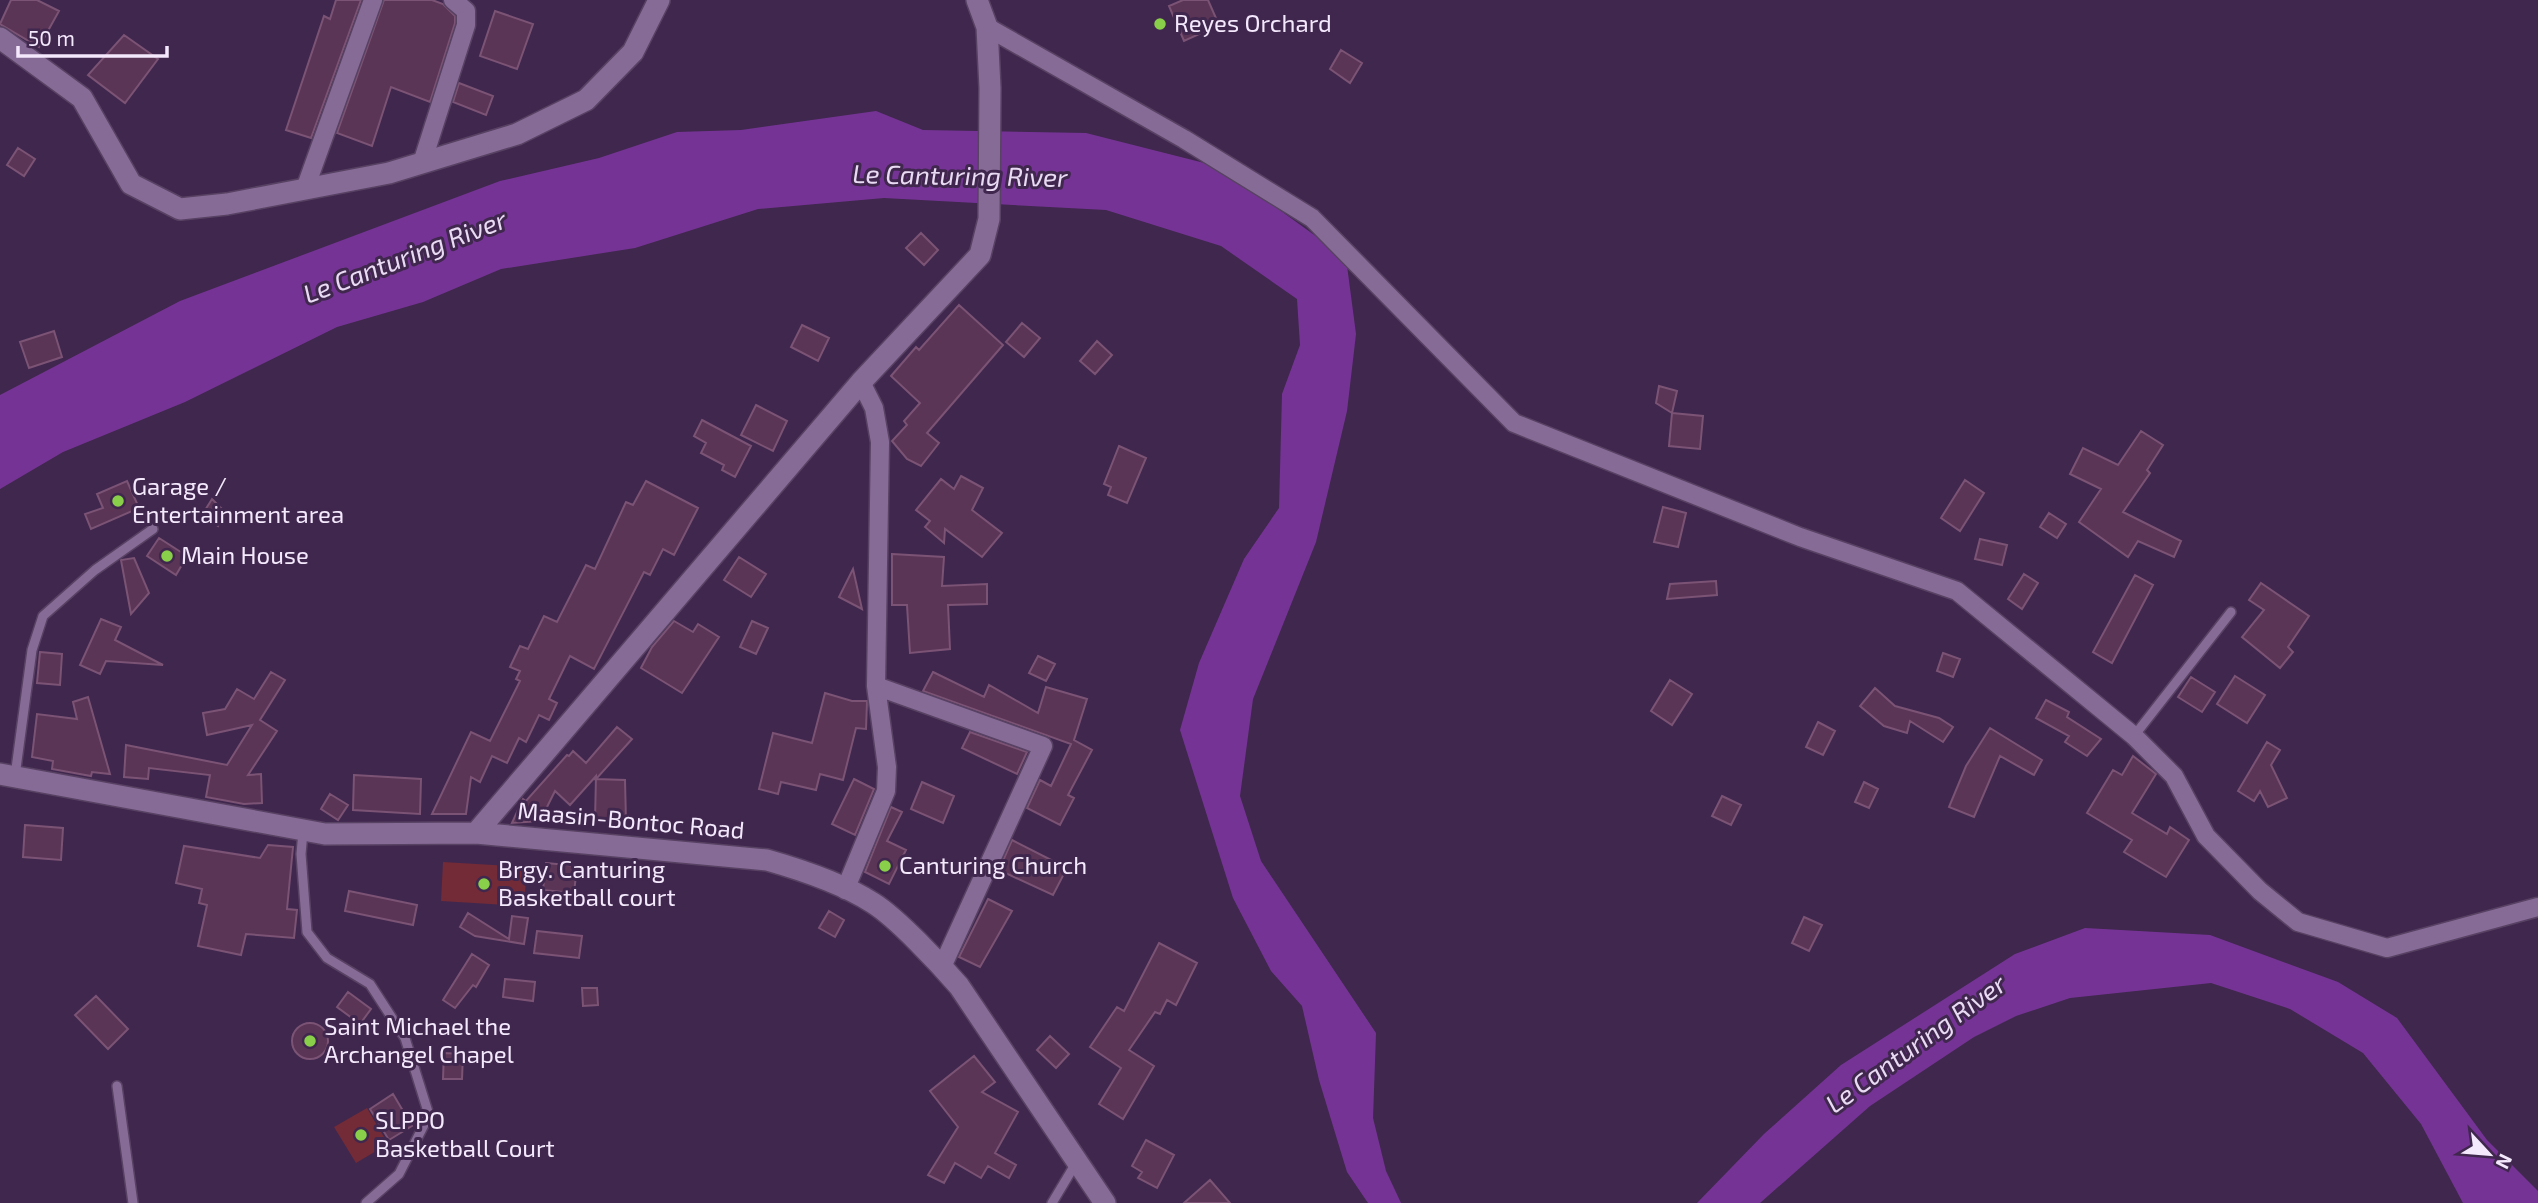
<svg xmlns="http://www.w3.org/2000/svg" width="2538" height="1203" font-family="'Exo 2',sans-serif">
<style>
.green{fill:#722b37}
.water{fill:#753495}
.building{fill:#5b3555;stroke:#7b5375;stroke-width:2}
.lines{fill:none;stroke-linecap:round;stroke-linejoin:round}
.lane-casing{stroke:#584263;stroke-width:12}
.street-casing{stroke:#584263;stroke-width:21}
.secondary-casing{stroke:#584263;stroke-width:24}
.lane{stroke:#876b97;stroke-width:9}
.street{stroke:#876b97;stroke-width:18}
.secondary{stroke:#876b97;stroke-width:21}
.poi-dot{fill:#89cf49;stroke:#40274e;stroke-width:2.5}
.labels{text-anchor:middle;stroke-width:6;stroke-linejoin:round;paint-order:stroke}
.poi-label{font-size:24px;fill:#f4e8fc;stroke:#40274e;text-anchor:start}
.street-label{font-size:24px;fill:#f4e8fc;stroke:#40274e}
.water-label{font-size:26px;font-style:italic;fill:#eadbf4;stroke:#40274e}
</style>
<rect width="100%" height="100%" fill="#40274e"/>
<path class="green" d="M443,862L527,867L524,906L441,901Z
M367,1108L388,1144L356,1163L334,1127Z"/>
<path class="water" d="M876,111L923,130L1086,133L1220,167L1346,258L1356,334L1347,411L1316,542L1253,699L1240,796L1261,861L1376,1033L1373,1118L1386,1171L1401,1203H1368L1347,1172L1319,1080L1302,1006L1271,971L1233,898L1180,730L1199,663L1244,559L1279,508L1282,394L1300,345L1297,299L1221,246L1106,210L884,198L758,209L635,248L501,269L423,302L337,327L185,402L63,452L0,489V395L180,301L500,181L599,158L677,132L741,130Z
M2085,928L2210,935L2338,982L2397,1018L2487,1140L2538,1191V1203H2463L2421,1124L2363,1053L2290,1009L2211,983L2070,998L2016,1016L1974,1037L1870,1106L1760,1203H1697L1764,1134L1841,1065L2015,954Z"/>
<path class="building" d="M11,0H37L59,11L39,47L0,24Z
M336,0H361L311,138L286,130L324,16L330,19Z
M384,0H432L443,4L455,16V23L430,102L391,87L372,146L337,133Z
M1183,0H1208L1219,25L1184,41L1169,6Z
M495,11L533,24L517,69L480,56Z
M124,35L158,59L125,103L88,75Z
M1341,50L1362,63L1350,83L1330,69Z
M459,83L493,96L486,115L453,102Z
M18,148L35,159L24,176L7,165Z
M921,233L938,250L924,265L906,248Z
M959,305L1003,345L927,433L939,443L921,466L907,459L892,441L907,425L904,421L920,403L891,376L916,347L919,350Z
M1022,323L1040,338L1024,357L1006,342Z
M802,325L829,338L818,361L791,347Z
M54,331L62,357L29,368L20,342Z
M1097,341L1112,355L1095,374L1080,361Z
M1659,386L1677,391L1672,413L1656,403Z
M756,405L787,421L773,451L741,435Z
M1672,413L1703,416L1700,449L1669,446Z
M702,420L751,446L735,477L722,470L724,465L701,453L706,443L694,436Z
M2141,431L2163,445L2147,470L2150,473L2123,512L2181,541L2174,557L2138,541L2128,557L2079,522L2101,489L2070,474L2083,448L2118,465Z
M1119,446L1146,458L1127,503L1108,495L1111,487L1104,484Z
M961,476L983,488L972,510L1002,533L982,557L945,529L944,543L925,527L930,521L916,510L941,479L954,489Z
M1965,480L1984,493L1960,531L1941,518Z
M127,481L139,508L91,529L85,514L103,508L97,494Z
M646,481L698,508L674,555L663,549L650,575L644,572L594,669L570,656L549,699L557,703L549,720L539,715L526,742L519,738L507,763L492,756L480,782L471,777L466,814H432L471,732L490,741L520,681L516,679L520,671L510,667L520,646L528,649L544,616L557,622L586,565L595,569L626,502L633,505Z
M212,499L224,511L218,526L202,515Z
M1663,507L1686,513L1678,547L1654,542Z
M2049,513L2066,524L2057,538L2040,527Z
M159,538L187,556L176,575L147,556Z
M1980,539L2007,545L2002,565L1975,559Z
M892,554L944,557L942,586L987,584V604L948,605L950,649L910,653L907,605H892Z
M739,557L766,574L751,597L724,580Z
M134,558L149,593L131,614L121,560Z
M853,569L862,609L839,597Z
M2024,574L2038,583L2022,609L2008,599Z
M2135,575L2153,585L2112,663L2093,652Z
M1716,581L1717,595L1667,599L1670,584Z
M2261,583L2309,616L2288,647L2293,652L2280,668L2242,637L2264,610L2249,600Z
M101,619L121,627L115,640L163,665L106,661L100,674L80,665Z
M674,621L693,632L698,624L719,637L682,693L641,668L652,647Z
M752,621L768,628L756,654L740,647Z
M40,652L62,654L60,685L37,683Z
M1943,653L1960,659L1953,677L1937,671Z
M1038,656L1055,664L1046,681L1029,673Z
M271,672L285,680L260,720L277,731L248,775L261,774L262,803L244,804L206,797L210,775L149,768L148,779L124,777L126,745L227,765L252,725L207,735L203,713L225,709L237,689L254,699Z
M933,672L984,697L989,685L1038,713L1046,687L1087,699L1074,740L1092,750L1068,795L1074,798L1060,825L1027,808L1040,780L1051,786L1071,744L923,691Z
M2235,676L2265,695L2247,723L2217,704Z
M2191,677L2215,692L2202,712L2178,697Z
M1670,680L1692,694L1672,725L1651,711Z
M1875,688L1895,706L1939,718L1953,727L1943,742L1910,721L1907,733L1884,726L1860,706Z
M825,693L852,701H867L866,729L856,728L843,780L820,774L816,790L781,782L778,794L759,789L773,733L812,743Z
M88,697L110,774L92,772L91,776L52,769L53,761L32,757L37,714L77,719L73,702Z
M2046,700L2069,712L2067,717L2101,739L2087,756L2065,742L2069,736L2036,718Z
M1818,722L1835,731L1823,755L1806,747Z
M617,727L632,739L596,779L625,780L626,822L595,821L596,776L570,805L555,791L540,821L512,823L523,799L526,801L567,755L569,756L573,751L586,763Z
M1990,728L2042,760L2034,775L2000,756L1974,817L1949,807L1966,766Z
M970,732L1027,752L1017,774L962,748Z
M2267,742L2280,750L2271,765L2287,798L2268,807L2260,791L2254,801L2238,791Z
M2133,756L2156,774L2132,813L2167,834L2170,827L2189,840L2166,877L2124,852L2132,840L2087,813L2113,770L2122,775Z
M354,775L421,779L420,814L353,810Z
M854,779L874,789L855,835L832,824Z
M922,782L954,796L943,823L911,809Z
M1864,782L1878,789L1869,808L1855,802Z
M330,794L348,805L338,820L321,809Z
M1722,796L1741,805L1731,825L1712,816Z
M891,807L902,812L887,841L906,850L889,884L865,872Z
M25,825L63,828L61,860L23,857Z
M1012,840L1067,868L1053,895L999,870Z
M268,845L293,847L287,909L297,910L294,938L246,934L241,955L198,946L207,905L199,903L202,889L176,883L184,846L260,858Z
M546,863L577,866L574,893L543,890Z
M349,891L417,905L413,925L345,911Z
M988,899L1012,911L980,967L959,957Z
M829,911L844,920L835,937L819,928Z
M468,913L509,939L512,916L528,918L524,944L475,936L460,927Z
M1804,917L1822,925L1809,951L1792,943Z
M537,931L582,936L579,958L534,953Z
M1159,943L1197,963L1176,1005L1167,1000L1160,1014L1155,1012L1129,1050L1154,1066L1123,1119L1099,1104L1121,1068L1090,1047L1117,1007L1124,1011Z
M472,954L489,965L476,987L473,985L455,1008L443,1000Z
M505,979L535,982L533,1001L503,997Z
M582,988H597L598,1005L583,1006Z
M348,992L371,1009L360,1024L337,1007Z
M96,996L128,1029L108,1049L75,1015Z
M292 1041a18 18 0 1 1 36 0a18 18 0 1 1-36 0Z
M1050,1036L1069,1054L1056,1068L1037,1050Z
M444,1053L463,1054L462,1079H443Z
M974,1056L995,1082L982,1092L1018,1112L995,1153L1016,1165L1009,1178L988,1166L981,1178L955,1163L944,1183L928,1175L958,1127L930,1091Z
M393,1094L412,1126L389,1140L370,1109Z
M1146,1140L1174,1155L1157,1188L1138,1178L1142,1172L1132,1166Z
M1210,1180L1230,1203H1184Z"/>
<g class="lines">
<g class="lane-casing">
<path id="lane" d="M2134,736L2231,612
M15,776L32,650L43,616L95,570L153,529
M303,832L301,854L307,932L327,958L370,984L405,1038L429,1115L399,1174L366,1203
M117,1086L133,1203
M1052,1203L1076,1163"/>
</g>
<g class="street-casing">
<path id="street" d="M987,27L1184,139L1312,218L1514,423L1800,537L1957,591L2134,736L2174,776L2206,836L2260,891L2298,922L2387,948L2538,907
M422,163L466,25V11L453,0
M305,189L373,0
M876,686L1043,746L942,967
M845,890L886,791L887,767L876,686L880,442L874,408L861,382"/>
</g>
<g class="secondary-casing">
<path id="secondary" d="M0,38L82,98L131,184L180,209L227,204L389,173L517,134L586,100L633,52L659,0
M0,774L325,834L476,833L767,860C802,870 842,883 873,903C897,918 939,963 959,986L1105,1203
M476,833L861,382L980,255L989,219L990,88L987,27L977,0"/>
</g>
<use href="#lane" class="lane"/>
<use href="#street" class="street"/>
<use href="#secondary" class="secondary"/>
</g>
<g class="poi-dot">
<circle cx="1160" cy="24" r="7"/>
<circle cx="118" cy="501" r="7"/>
<circle cx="167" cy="556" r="7"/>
<circle cx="885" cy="866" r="7"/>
<circle cx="484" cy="884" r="7"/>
<circle cx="310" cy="1041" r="7"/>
<circle cx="361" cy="1135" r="7"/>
</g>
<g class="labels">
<g class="poi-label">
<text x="1174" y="32">Reyes Orchard</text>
<text x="132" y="495">Garage /<tspan x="132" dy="28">Entertainment area</tspan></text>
<text x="181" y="564">Main House</text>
<text x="899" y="874">Canturing Church</text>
<text x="498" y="878">Brgy. Canturing<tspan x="498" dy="28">Basketball court</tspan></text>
<text x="324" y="1035">Saint Michael the<tspan x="324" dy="28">Archangel Chapel</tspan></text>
<text x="375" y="1129">SLPPO<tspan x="375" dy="28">Basketball Court</tspan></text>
</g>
<g class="street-label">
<text transform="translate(631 821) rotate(5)" y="8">Maasin-Bontoc Road</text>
</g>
<g class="water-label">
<text transform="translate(960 176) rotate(1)" y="9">Le Canturing River</text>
<text transform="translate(405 257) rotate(-21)" y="9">Le Canturing River</text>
<text transform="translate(1916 1044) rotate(-36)" y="9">Le Canturing River</text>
</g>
</g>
<g transform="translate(2489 1154) rotate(116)" stroke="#40274e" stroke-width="5" paint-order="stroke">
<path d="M0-5L12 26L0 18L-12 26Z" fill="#f4e8fc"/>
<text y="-10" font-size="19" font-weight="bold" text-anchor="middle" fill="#f4e8fc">N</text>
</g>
<path d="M18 46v10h149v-10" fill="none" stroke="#f4e8fc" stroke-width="3.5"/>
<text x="28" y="46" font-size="21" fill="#f4e8fc" stroke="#40274e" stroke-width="5" paint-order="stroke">50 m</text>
</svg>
